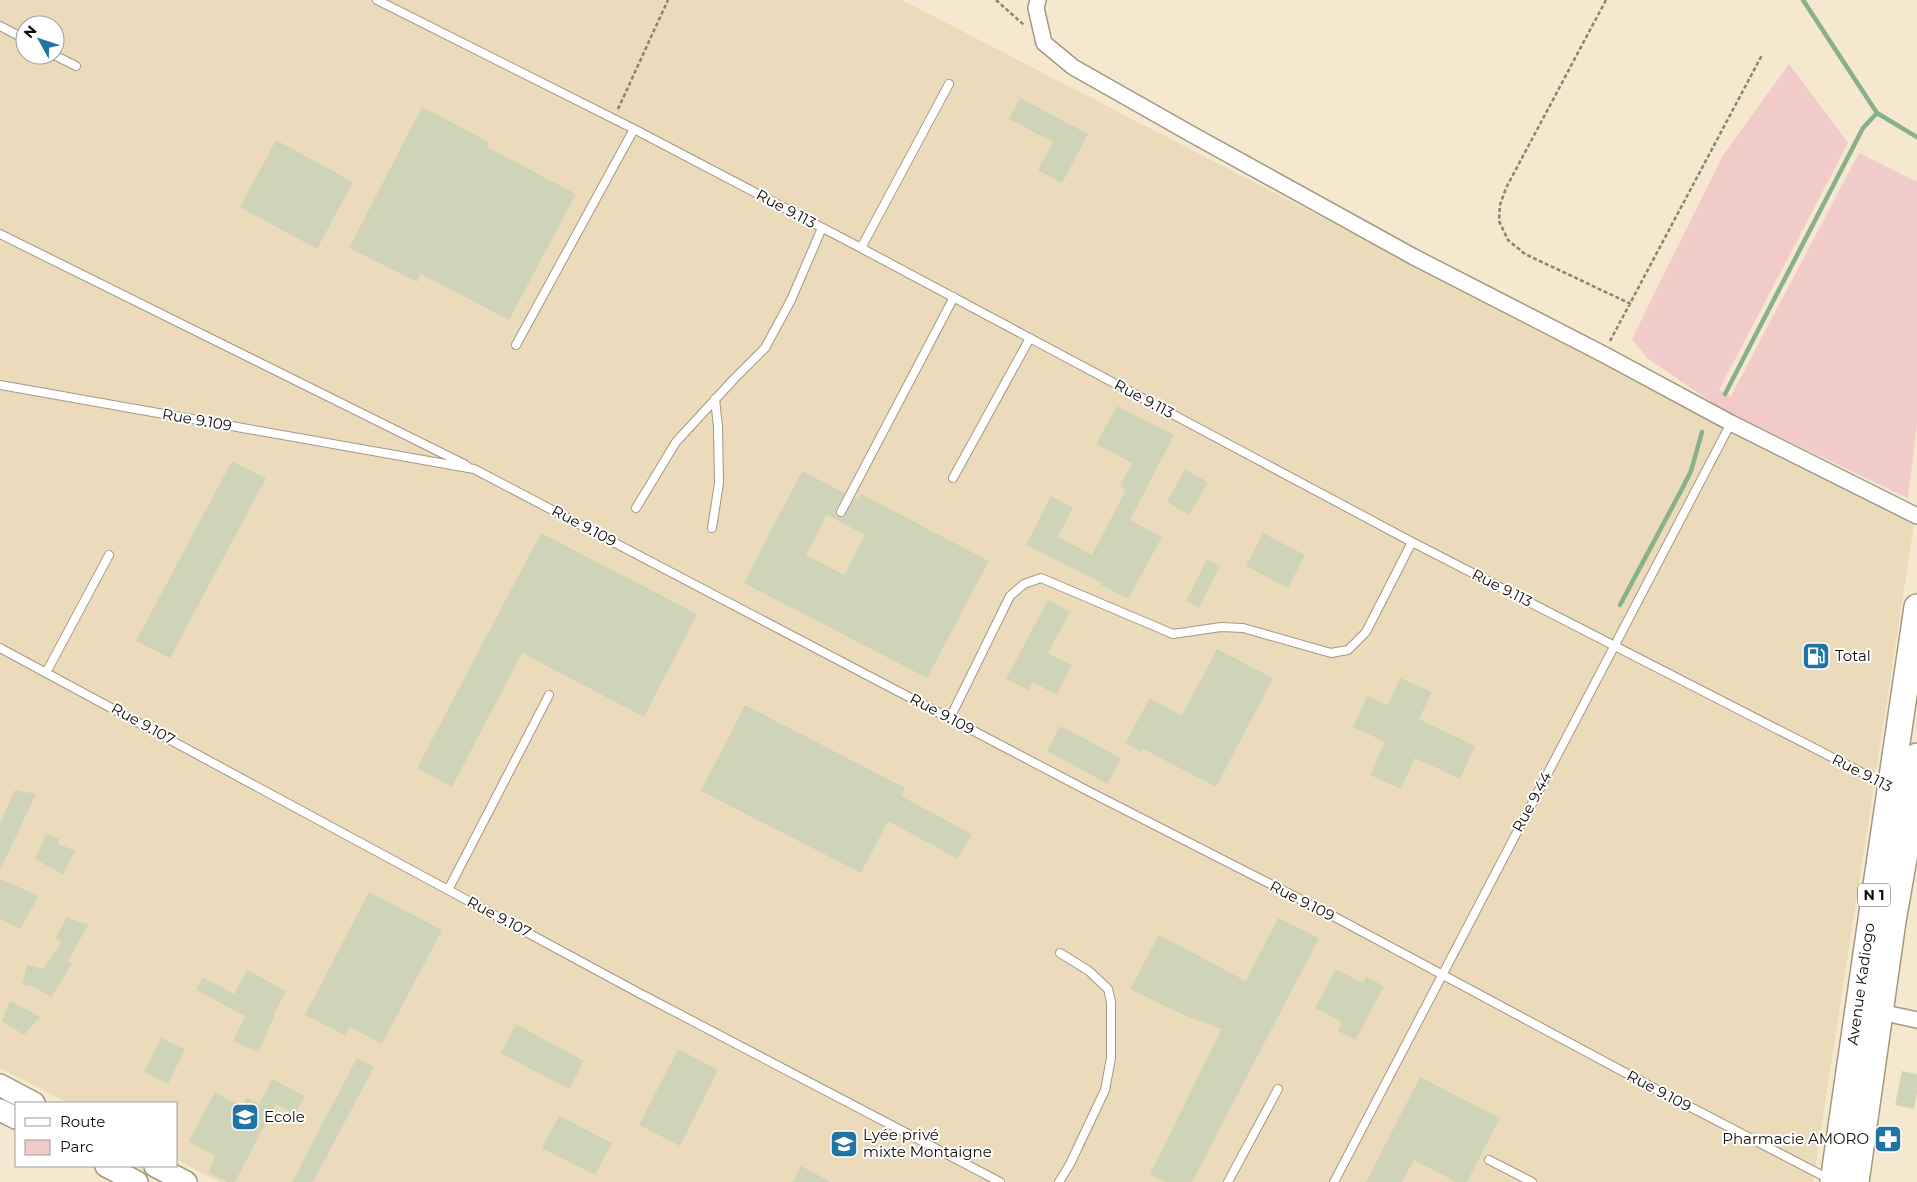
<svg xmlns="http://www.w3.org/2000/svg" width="1917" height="1182" font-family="Montserrat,sans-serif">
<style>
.built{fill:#ebdbbb;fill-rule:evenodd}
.green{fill:#f0cbc9}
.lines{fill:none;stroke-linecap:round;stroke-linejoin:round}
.stream{stroke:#88b08a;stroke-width:4.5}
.building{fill:#cfd4b9;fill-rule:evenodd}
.service-casing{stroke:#a49881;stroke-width:10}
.minor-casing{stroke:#a49881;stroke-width:18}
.secondary-casing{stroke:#a49881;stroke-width:24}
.trunk-casing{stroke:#a49881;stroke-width:28}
.path{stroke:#8b8271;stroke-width:2.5;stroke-dasharray:4 2.5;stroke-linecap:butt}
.service{stroke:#fff;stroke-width:8}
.minor{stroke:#fff;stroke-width:15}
.secondary{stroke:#fff;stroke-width:21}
.trunk{stroke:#fff;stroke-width:25}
.labels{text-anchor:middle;stroke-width:4;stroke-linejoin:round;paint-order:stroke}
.shield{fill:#fff;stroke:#58544f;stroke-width:1}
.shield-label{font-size:14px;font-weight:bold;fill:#100b04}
.street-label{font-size:15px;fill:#100b04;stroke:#fff}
.poi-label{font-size:15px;fill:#100b04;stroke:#fff;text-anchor:start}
</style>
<rect width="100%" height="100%" fill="#f5e8cf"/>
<path class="built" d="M0,0H902L1914,524L1813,1182H220L176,1159V1103H68L0,1068ZM25,25H55V55H25Z"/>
<path class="green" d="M1789,64L1848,143L1719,390L1731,396L1859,153L1917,182V424L1908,498L1723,410L1647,358L1632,339L1722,157Z"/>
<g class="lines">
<path class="stream" d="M1803,0L1877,113L1917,137
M1725,394L1863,128L1877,113
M1620,605L1683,487L1691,471L1702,432"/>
</g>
<path class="building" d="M1020,98L1088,134L1062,183L1038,170L1053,142L1009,119Z
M422,107L489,142L487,147L576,194L509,320L421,274L417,282L349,248Z
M276,140L353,182L317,249L240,207Z
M1117,406L1174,435L1130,520L1162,537L1128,599L1101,585L1102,583L1026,545L1051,496L1073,508L1058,537L1092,555L1126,490L1120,486L1132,463L1096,444Z
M232,461L266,478L170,658L136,641Z
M1185,469L1208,482L1189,515L1167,502Z
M802,471L845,493L836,510V515L839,517L844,516L855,498L858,500L861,494L989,561L927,678L744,583ZM827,515L865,535L844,575L806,555Z
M541,533L697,614L644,717L522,653L452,787L417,768Z
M1263,533L1305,555L1288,588L1246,566Z
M1207,559L1220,566L1199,608L1186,601Z
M1048,600L1070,612L1048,653L1072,665L1057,695L1033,682L1029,690L1006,679Z
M1217,649L1273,678L1216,787L1143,749L1141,752L1125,743L1150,698L1182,716Z
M1400,678L1432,692L1419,719L1475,746L1460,779L1415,758L1401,789L1370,775L1385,742L1353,727L1367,696L1388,705Z
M745,705L905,788L901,796L972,834L958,859L888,821L861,873L701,791Z
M1060,726L1121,758L1108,784L1047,751Z
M15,790L36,794L0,870V823Z
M46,834L59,839L57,843L75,851L63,875L35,859Z
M0,879L39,896L20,929L0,919Z
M369,892L442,930L382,1044L350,1027L345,1035L305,1015Z
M67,917L88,925L68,961L72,964L51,997L32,986L22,985L27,965L43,969L62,942L55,939Z
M1278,918L1319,938L1192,1182H1165L1150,1174L1222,1029L1184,1015L1130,989L1159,935L1246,981Z
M1336,969L1363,983L1366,977L1384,986L1356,1040L1338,1031L1342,1022L1315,1008Z
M247,970L286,991L273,1016L274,1017L258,1052L233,1041L245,1016L196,990L203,977L234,994Z
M10,1001L40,1017L24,1035L2,1021Z
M516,1024L584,1061L569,1089L501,1053Z
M161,1038L185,1049L168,1084L144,1072Z
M678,1049L718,1070L680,1146L639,1125Z
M357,1058L374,1067L313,1182H292Z
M1902,1071L1917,1074V1092L1914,1109L1895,1105Z
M1420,1077L1500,1118L1467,1182H1456L1414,1160L1402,1182H1366Z
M272,1079L305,1096L295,1114L276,1104L235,1182H227L208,1172L216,1156L189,1142L215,1092L242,1107L247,1098L259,1104Z
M559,1116L612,1143L595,1175L542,1148Z
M801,1166L831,1182H792Z"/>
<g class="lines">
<g class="service-casing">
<path id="service" d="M377,0L634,129L861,248L1412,542L1888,786
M0,26L25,39
M54,55L76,66
M0,234L466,465
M861,248L949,84
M516,345L634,129
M0,385L474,469L1090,792L1333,916L1650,1086L1829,1179
M953,478L1030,338
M636,508L676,442L734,379L765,348L791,300L822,228
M841,512L954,297
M712,528L719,483L718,427L715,399
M0,648L639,993L1000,1182
M47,671L109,555
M950,718L1010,596L1024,584L1041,578L1173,634L1221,627L1243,628L1331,653L1348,650L1366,632L1412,542
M448,890L549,695
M1489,1160L1532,1182
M1059,1182L1070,1164L1105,1090L1111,1058V1002L1108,989L1089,971L1060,953
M1228,1182L1278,1089
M1334,1182L1731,423"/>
</g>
<g class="minor-casing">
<path id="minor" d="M1038,0L1036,8L1044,43L1073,67L1193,135L1414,257L1603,354L1731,423L1917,516
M1880,1012L1917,1020"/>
</g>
<g class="secondary-casing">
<path id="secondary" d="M0,1085L34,1103
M0,1110L16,1118
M106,1166L137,1182
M155,1166L186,1182"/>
</g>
<g class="trunk-casing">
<path id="trunk" d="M1833,1182C1861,990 1888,799 1917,607
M1856,1182L1893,921L1906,847L1909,815L1917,756"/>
</g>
<path class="path" d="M996,0L1024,25
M1606,0L1506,188L1500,205L1499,221L1508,240L1525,254L1631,304
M618,109L668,0
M1610,341L1762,55"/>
<use href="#service" class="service"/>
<use href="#minor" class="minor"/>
<use href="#secondary" class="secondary"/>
<use href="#trunk" class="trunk"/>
</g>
<defs>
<g id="fuel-square" transform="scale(1.4375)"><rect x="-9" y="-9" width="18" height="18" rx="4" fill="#2173a4" stroke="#fff"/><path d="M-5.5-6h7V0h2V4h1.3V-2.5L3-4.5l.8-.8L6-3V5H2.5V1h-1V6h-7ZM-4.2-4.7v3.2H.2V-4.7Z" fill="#fff"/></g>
<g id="school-square" transform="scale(1.4375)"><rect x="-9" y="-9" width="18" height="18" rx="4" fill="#2173a4" stroke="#fff"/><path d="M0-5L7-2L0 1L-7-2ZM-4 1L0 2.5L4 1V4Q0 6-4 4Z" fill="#fff"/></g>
<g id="pharmacy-square" transform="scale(1.4375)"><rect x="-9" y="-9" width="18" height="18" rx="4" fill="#2173a4" stroke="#fff"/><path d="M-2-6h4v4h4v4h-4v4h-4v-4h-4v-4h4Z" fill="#fff"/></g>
</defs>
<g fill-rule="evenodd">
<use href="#fuel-square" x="1816" y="656"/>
<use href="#school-square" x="245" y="1117"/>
<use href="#pharmacy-square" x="1888" y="1139"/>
<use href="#school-square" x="844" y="1144"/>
</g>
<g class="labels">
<rect class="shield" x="1858" y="883.5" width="32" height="23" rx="4"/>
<g class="shield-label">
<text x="1874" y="900">N 1</text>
</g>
<g class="street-label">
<text transform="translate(786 209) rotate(28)" y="5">Rue 9.113</text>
<text transform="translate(1144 399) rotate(28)" y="5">Rue 9.113</text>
<text transform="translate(197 420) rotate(10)" y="5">Rue 9.109</text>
<text transform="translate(584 526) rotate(28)" y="5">Rue 9.109</text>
<text transform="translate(1502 588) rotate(27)" y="5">Rue 9.113</text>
<text transform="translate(942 714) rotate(28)" y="5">Rue 9.109</text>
<text transform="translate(143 724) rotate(29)" y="5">Rue 9.107</text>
<text transform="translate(1862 773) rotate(27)" y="5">Rue 9.113</text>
<text transform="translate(1532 802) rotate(-62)" y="5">Rue 9.44</text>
<text transform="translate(1302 901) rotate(27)" y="5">Rue 9.109</text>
<text transform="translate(499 917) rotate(28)" y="5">Rue 9.107</text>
<text transform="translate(1861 984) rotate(-82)" y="5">Avenue Kadiogo</text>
<text transform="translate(1659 1091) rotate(28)" y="5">Rue 9.109</text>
</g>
<g class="poi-label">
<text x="1835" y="661">Total</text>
<text x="264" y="1122">Ecole</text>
<text x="863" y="1140">Lyée privé<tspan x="863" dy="17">mixte Montaigne</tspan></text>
<text x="1869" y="1144" text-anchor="end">Pharmacie AMORO</text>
</g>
</g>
<rect x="15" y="1102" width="162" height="65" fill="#ffffff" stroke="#9f9d9b"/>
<rect x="25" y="1118" width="25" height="8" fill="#ffffff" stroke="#9f9d9b"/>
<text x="60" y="1127" font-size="15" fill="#100b04">Route</text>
<rect x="25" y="1140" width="25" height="15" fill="#f0cbc9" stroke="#9f9d9b"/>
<text x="60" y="1152" font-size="15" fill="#100b04">Parc</text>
<g transform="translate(40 40) rotate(310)"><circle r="24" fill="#ffffff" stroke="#9f9d9b"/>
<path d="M0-4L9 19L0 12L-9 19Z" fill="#2173a4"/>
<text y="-8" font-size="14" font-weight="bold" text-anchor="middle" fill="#100b04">N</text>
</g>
</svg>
